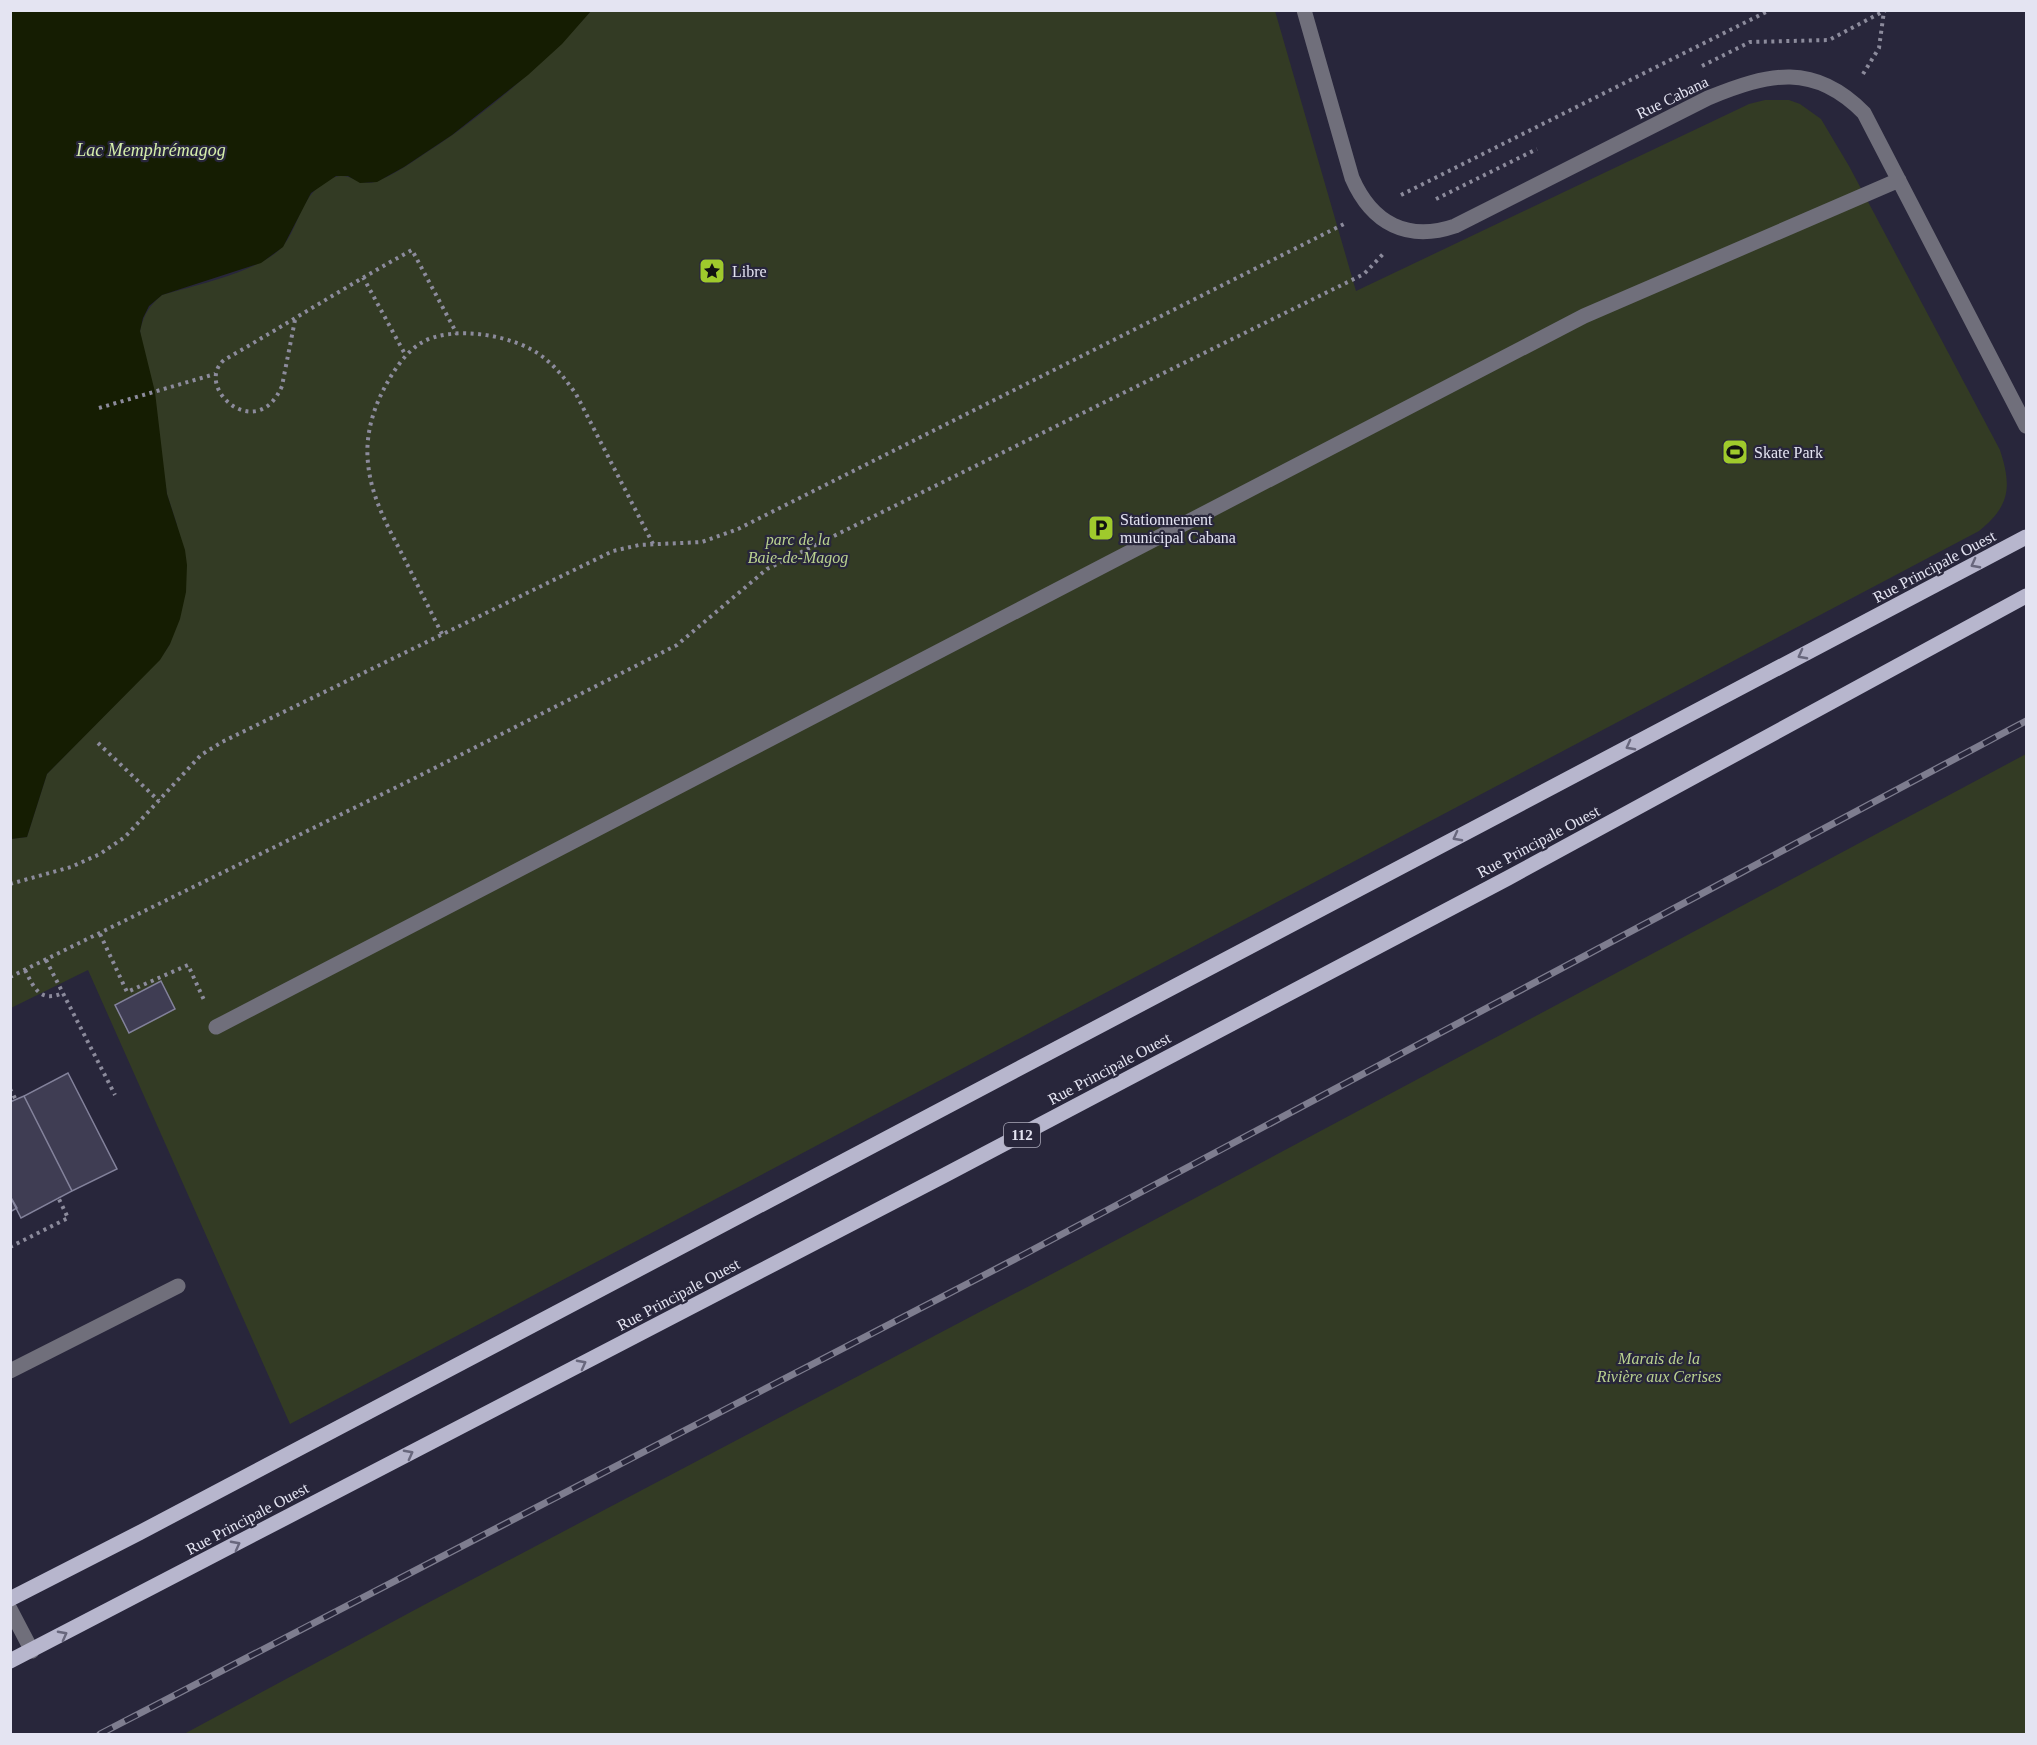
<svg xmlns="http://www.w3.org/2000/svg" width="2037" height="1745" font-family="'Times New Roman',serif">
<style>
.green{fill:#333b24}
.water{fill:#151d02}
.building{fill:#3f3d53;stroke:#83829b;stroke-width:1.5}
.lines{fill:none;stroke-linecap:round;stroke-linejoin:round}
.path{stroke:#8c8b9c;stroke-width:4;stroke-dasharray:3 4.5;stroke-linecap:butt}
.minor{stroke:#706f7b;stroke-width:15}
.major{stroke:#b7b6cd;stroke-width:15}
.rail-casing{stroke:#7e7d8f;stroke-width:7}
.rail{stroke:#28263b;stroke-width:4.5;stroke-dasharray:14;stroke-linecap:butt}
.oneway{stroke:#68677d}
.labels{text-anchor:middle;stroke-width:4.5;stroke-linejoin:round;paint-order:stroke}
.shield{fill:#28263b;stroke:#acabbb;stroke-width:1.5}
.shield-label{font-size:15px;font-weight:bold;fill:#e4e4f2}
.street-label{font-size:16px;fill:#e4e4f2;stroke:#28263b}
.poi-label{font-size:16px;fill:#e4e4f2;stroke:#28263b;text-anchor:start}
.park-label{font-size:16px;font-style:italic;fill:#bad28f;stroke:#28263b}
.water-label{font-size:18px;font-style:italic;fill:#d5eeaa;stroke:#28263b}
</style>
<rect width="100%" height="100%" fill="#28263b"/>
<path class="green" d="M591,11H1275L1356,291L1749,104L1765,100H1789L1800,104L1821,119L1849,166L2000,450C2012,487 2010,506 1979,531L290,1424L88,970L11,1008V839L27,837L47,774L160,659L170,644L177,525L167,494L140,331C144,314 149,306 162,295C193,286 264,270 283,246C300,225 299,199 325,182C351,165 356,191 380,180C401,171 419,157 438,145C495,106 545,62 591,11Z
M2026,754V1734H184L422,1606L1141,1227Z"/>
<path class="water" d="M10,11H591L562,44L528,75L452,135L404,167L377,182L360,183L348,176H336L311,193L283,247L261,263L162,295L149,306L143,318L140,331L155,392L167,494L185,550L187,565L186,592L180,619L170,644L160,660L47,774L27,837L11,839Z"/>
<path class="building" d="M161,981L175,1009L129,1033L115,1005Z
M68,1073L117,1169L72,1191L24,1096Z
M24,1096L72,1191L21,1218L10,1196V1102Z
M10,1196L17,1208L10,1212Z"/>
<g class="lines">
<path class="path" d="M1702,66L1750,42L1829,40L1886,10
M1863,74L1879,48L1884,11
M1401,195L1770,10
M1436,199L1537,149
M363,277L406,356
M295,320L282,386C257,445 193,387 224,360C287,324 348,285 412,250L457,334
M99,408L215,374
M442,634C429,608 416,582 403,556C388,527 371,497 368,463C365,436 373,408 386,385C394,370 406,352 421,343C452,324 515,335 543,357C556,367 566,380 576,394L653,544
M98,743L159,801
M10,884L71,867L100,854L125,837L201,755L222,742L613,551L639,545L702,542L738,529L1346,223
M100,934L127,992L188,965L204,1000
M46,960L115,1095
M25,970C34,988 40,1003 63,993
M10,977L411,780L677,645L767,569L1364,274L1385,252
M10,1089L16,1100
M10,1247L68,1218L59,1199"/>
<path class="minor" d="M1304,10L1352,178C1372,224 1408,242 1455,226L1708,98C1769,73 1814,62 1864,113L2026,426
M216,1027L1584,316L1899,180
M10,1371L178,1286
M10,1609L32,1651"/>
<path class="major" d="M10,1599L139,1533L2026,537
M10,1661L945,1175L1508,878L2026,596"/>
<g class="rail-casing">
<path id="rail" d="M100,1734L1021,1256L2026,721"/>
</g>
<use href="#rail" class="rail"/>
</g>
<defs><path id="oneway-chevron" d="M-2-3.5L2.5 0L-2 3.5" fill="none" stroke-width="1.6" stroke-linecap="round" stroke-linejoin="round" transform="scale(1.5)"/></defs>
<g class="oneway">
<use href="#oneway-chevron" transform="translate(1975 564) rotate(152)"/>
<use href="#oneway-chevron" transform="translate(1802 655) rotate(152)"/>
<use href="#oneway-chevron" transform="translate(1630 746) rotate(152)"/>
<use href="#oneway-chevron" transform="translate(1457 837) rotate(152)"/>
<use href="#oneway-chevron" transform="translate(582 1364) rotate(-28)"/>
<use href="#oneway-chevron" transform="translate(409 1454) rotate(-28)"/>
<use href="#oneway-chevron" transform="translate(236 1545) rotate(-28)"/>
<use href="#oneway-chevron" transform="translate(63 1635) rotate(-28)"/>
</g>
<defs>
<g id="sight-square" transform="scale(1.35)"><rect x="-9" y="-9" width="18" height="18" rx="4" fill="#9fca2c" stroke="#28263b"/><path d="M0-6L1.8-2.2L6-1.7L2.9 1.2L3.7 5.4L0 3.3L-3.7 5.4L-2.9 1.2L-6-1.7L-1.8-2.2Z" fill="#111"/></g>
<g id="stadium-square" transform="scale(1.35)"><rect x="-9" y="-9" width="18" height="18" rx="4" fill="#9fca2c" stroke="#28263b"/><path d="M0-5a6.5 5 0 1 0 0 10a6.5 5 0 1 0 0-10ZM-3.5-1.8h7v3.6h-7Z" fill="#111"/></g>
<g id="parking-square" transform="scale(1.35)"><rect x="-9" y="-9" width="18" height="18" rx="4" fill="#9fca2c" stroke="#28263b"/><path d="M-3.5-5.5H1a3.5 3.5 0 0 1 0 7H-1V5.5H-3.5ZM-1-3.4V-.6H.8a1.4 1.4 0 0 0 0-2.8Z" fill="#111"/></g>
</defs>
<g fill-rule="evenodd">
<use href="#sight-square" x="712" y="271"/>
<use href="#stadium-square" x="1735" y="452"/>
<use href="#parking-square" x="1101" y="528"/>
</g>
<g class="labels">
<rect class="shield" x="1004" y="1123" width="36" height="24" rx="4.5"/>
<g class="shield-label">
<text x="1022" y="1140">112</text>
</g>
<g class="street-label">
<text transform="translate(1672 97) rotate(-26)" y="6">Rue Cabana</text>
<text transform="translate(1934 566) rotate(-28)" y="6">Rue Principale Ouest</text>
<text transform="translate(1538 841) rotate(-28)" y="6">Rue Principale Ouest</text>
<text transform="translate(1109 1068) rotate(-28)" y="6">Rue Principale Ouest</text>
<text transform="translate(678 1294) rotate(-28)" y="6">Rue Principale Ouest</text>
<text transform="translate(247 1518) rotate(-28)" y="6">Rue Principale Ouest</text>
</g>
<g class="poi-label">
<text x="732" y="277">Libre</text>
<text x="1754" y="458">Skate Park</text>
<text x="1120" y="525">Stationnement<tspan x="1120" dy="18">municipal Cabana</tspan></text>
</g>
<g class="park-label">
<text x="798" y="545">parc de la<tspan x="798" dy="18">Baie-de-Magog</tspan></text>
<text x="1659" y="1364">Marais de la<tspan x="1659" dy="18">Rivière aux Cerises</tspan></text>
</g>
<g class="water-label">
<text x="151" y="156">Lac Memphrémagog</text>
</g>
</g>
<rect width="2037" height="1745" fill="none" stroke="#e4e4f2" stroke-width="24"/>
</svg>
